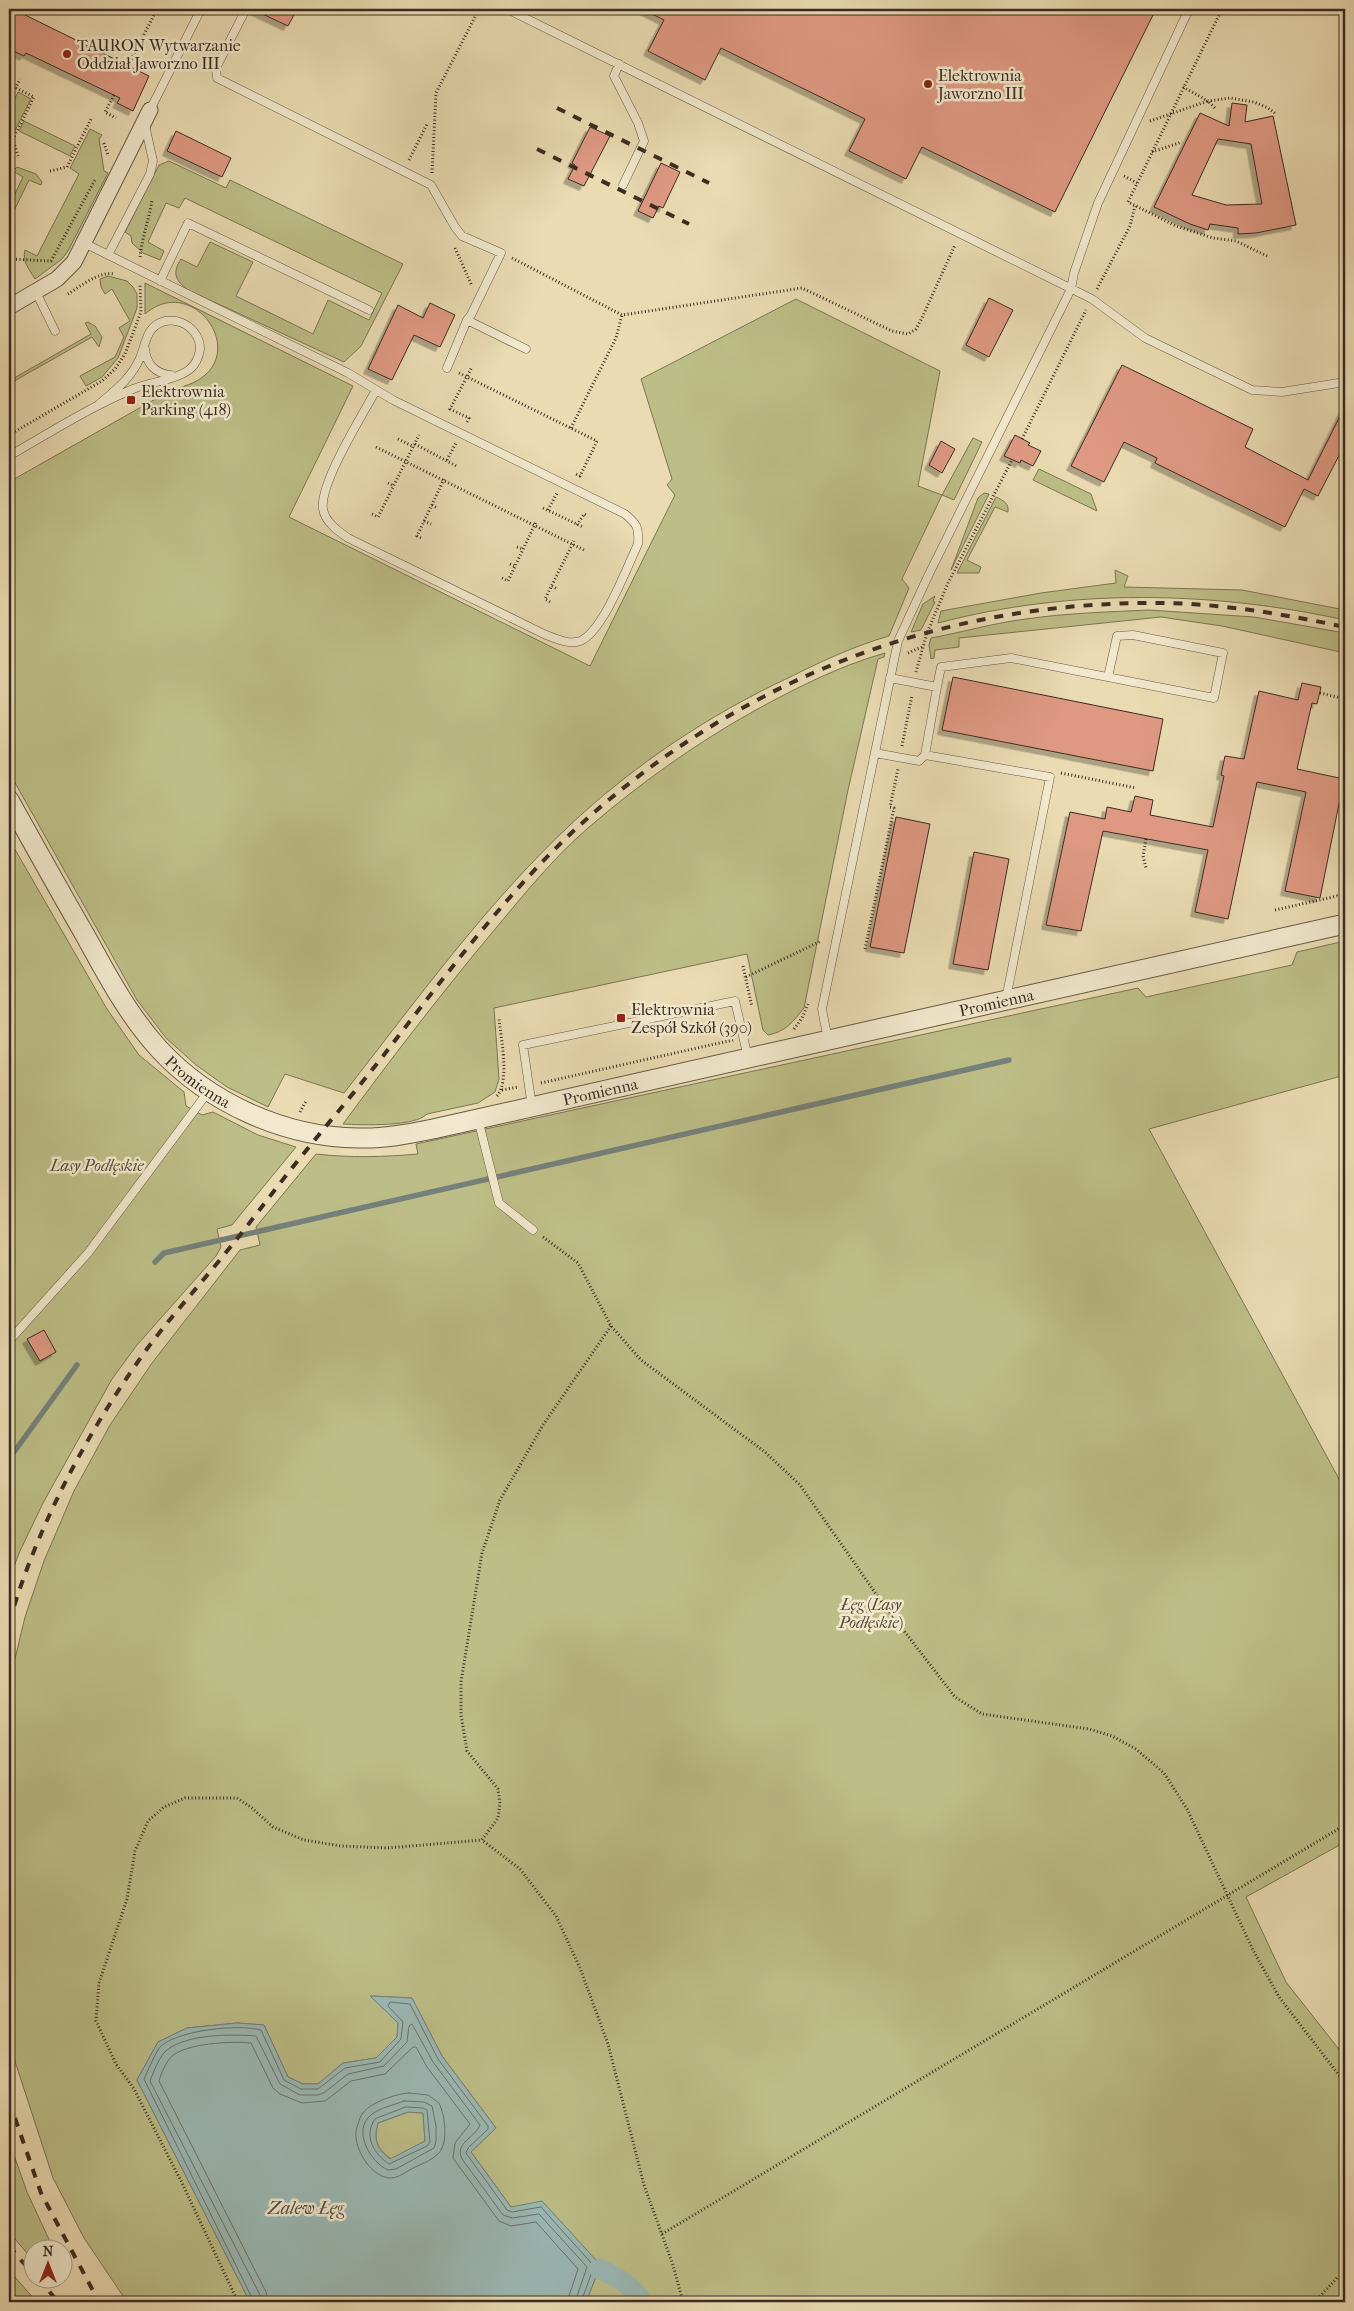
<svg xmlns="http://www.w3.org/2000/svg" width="1354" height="2311" font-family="'IM FELL French Canon',serif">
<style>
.green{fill:#bdbe87;stroke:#7c7554}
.water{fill:#9bb9b6;stroke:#75817b;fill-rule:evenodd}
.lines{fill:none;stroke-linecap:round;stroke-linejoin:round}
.shore{stroke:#6b726c;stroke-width:1}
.stream{stroke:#75817b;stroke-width:5.5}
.canal{stroke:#9bb9b6;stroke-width:20}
.building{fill:#df9983;stroke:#3b2c22;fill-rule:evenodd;filter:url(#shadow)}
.service-casing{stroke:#675846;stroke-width:9}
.minor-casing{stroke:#675846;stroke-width:17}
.tertiary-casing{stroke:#675846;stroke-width:21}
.path{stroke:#3b2c22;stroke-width:3;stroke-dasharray:1 2.5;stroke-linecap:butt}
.service{stroke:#f1e8cd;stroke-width:8}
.minor{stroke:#f1e8cd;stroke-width:15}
.tertiary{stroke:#f1e8cd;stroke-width:19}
.rail{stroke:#3b2c22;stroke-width:4;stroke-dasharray:9 9;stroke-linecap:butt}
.poi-dot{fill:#8f2418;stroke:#f1e8cd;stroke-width:2}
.labels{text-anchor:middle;stroke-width:5;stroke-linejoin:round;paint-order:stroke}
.poi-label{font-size:16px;fill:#3b2c22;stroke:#f1e8cd;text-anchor:start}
.street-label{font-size:16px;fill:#3b2c22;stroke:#f1e8cd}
.park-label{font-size:16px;font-style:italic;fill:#554936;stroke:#f1e8cd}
.water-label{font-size:18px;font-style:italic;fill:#534f47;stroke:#f1e8cd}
</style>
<defs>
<filter id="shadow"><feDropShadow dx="-4.5" dy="4.5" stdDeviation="0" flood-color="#0004"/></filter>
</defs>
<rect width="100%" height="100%" fill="#eadbb2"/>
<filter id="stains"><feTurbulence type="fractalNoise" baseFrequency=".004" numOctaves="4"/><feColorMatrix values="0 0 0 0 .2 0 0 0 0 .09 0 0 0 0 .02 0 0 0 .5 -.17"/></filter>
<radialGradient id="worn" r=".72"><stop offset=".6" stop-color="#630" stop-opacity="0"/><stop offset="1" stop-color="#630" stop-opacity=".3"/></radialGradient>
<path class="green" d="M18,92L31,99L11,138L9,137V111Z
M24,121L75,146L70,156L19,131Z
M90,129L102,135L99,139L104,171L108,173L68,251L62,259L35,279C29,269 22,262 25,250L37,256L79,174L70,168Z
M169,161L226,188L230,180L403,264L361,346L344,362L188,290C175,280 172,273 181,259L197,267L210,242L253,262L236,296L313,334L328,300L369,320L382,293L185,198L179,208L166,203L148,242L164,251L160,260L143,253L132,243L131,236L125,232L159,165Z
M17,167L36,174L42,182L41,185L29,180L9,221V206L23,177L13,171Z
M108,276L127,281L133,287L137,294V308L118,358L102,377L86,386L80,376L115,357L124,337L119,328L130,321L112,289L105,294L101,287L100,279Z
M145,283L353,386L289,517L590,666L675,495L667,485L672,479L641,379L796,299L940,371L918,486L942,495L973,438L982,442L954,500L942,495L902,579L909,588L889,636C854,646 820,662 788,678C709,715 634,765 570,825C485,905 416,1001 344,1093L285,1074L268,1107L227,1087L196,1065L166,1038L137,1000L9,772V482L173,389C263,372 198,268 145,314Z
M88,322L95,326L102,337L99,347L92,337L9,384V381L91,334L85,323Z
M1039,469L1091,494L1097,511L1033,480Z
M984,493L989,494L951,570L978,498Z
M996,497C1004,501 1009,503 1008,512L995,507L967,560L981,567L979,573H957Z
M1115,570L1128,576L1124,587L1242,590L1345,610V620C1212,591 1071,588 938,623L941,611L1041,593L1116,583Z
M935,596L933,601L935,602L921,630L911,632L923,604Z
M1149,610L1254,617L1345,633V653L1222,626L1161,617L959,638V647L935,650L934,658L931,659L929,645L931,638C963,632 994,623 1026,619C1067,613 1108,612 1149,610Z
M885,653L884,657L878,659L848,790L804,1008C793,1022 785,1032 768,1035L763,1030L747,954L494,1008L499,1079L495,1092L478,1103L427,1114C415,1127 362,1125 343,1124C391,1059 440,995 491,934C522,897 552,859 588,828C639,784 695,744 754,711C796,688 839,666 885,653Z
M9,839L107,1009L139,1055L184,1092L186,1106L202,1115L213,1112L258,1135L296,1147L232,1225L217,1229L221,1247L216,1256L137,1345L112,1379L43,1503L20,1551L9,1579Z
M1345,941V1075L1149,1129L1345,1490V1842L1246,1897L1286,1982L1345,2057V2302H586L599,2269L597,2261L588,2252L511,2207L471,2152L496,2128L442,2056L412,1998L371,1996L398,2023L397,2037L376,2058L343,2063L318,2084H303L288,2077L264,2025L237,2023L187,2028L158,2042L137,2080L250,2302H127L84,2238L53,2178L12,2052L9,2035V1684L25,1617L44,1561L74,1491L110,1425L152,1363L240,1250L260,1245L256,1227L316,1154C351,1158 383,1157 418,1154L416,1144L1138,988L1146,997L1292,965L1297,952Z
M408,2112L423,2113L425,2141L391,2159C377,2148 373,2141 378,2123Z
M9,2141L27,2192L53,2248H32V2259L9,2232Z
M9,2271L13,2275L37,2302H9Z"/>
<path class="water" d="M370,1996L412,1998L442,2056L496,2128L471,2152L511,2207L542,2201L597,2261L599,2269L586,2302H250L137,2080L158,2042L187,2028L237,2023L264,2025L288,2077L303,2084H318L343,2063L376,2058L397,2037L398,2023ZM408,2112L423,2113L425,2141L390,2159C377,2148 373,2141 378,2123Z"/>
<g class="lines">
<path class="shore" d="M409,2093L428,2095L439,2103C445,2115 449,2143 438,2154C432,2160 422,2164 415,2167C407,2171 399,2178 390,2178C372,2177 357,2153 356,2137C355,2131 358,2124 360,2118C365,2104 394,2094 409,2093Z
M404,2101L424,2102L432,2106L436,2126V2142L434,2148L396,2169L388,2170C370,2162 352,2130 371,2115C379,2108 394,2105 404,2101Z
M406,2107L423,2108L427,2110L430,2142L427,2146L389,2164C374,2154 363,2136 375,2119Z
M254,2302L144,2079C148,2071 156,2050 162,2045C182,2030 237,2024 261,2030L284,2080L301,2089H318L345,2068L380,2062L401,2039L403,2022L388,2006L390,2002L410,2004L438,2059L488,2126V2129L468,2148L466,2153L507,2210L512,2212L541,2207L592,2264L593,2269L581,2302
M261,2302L260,2295L150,2081C153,2073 160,2055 167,2050C187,2034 231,2034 256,2036L280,2084L300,2095H318L325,2092L348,2074L384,2066L407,2042L409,2026L412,2024L433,2062L480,2125C475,2138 454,2143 462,2159L503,2215L512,2218L539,2214L587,2267L575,2302
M268,2302L266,2292L159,2081C161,2074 166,2062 171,2057C185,2043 233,2041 251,2043L273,2088L280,2094L302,2103L325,2101L351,2081L385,2074L413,2047H416L427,2067L470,2124L455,2143L453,2158L499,2221L511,2226L536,2222L578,2269L567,2302"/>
<path class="stream" d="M155,1262L164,1253L1009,1060
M9,1459L77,1365"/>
<path class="canal" d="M599,2269C618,2277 631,2285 643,2302"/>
</g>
<path class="building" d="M9,9H13L149,76L133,111L117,103L120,98L26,53L24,56L9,49Z
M252,9H297L288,26Z
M642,9H1156L1055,212L922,147L906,179L849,151L865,119L721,48L705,80L648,51L664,20Z
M1232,103L1247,105L1245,122L1273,116L1296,225L1256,233L1238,234V228L1210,224L1208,230L1190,224L1154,207L1200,113L1229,126ZM1218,139L1251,144L1262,204L1226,205L1192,195Z
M590,127L610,136L584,186L568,179L575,165L572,163Z
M176,131L231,158L222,177L167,151Z
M661,163L680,172L663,208L659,206L653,218L638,211Z
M989,298L1013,310L989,357L966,345Z
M430,303L455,315L440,347L414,335L392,380L368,369L398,305L423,318Z
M1122,365L1253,429L1245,447L1308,480L1345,406V444L1318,496L1304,489L1285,527L1155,463L1157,458L1124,442L1104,482L1071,466Z
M1015,435L1030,443L1028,445L1041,451L1033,466L1021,460L1020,463L1004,456Z
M941,441L955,449L942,473L929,465Z
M953,677L1163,719L1153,771L942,730Z
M1302,683L1321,687L1317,704L1312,703L1297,769L1344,779L1320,898L1285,891L1306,792L1257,782L1228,919L1195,912L1208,850L1103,831L1081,931L1046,925L1070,812L1105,819L1107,807L1131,812L1135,796L1153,800L1150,815L1213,827L1224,776L1221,775L1225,756L1244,759L1259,691L1298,700Z
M896,817L930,824L904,953L870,947Z
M974,852L1009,859L988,970L953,964Z
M44,1330L56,1352L40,1361L27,1339Z"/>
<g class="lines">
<g class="service-casing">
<path id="service" d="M246,9L216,68L217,78L431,185L455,227L462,236L501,253L471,315L467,320
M507,9L1092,299L1145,338L1252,390L1282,392L1345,382
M619,64L614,76L638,123L644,141L623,185
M150,110L201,9
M84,243L348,373L393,400L625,514C637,524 639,527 638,544C627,567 603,632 580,641C569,645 557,639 546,635L348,538C338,531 325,522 323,509C319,484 363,414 376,390
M108,255L150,174L153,161L145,125
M160,281L188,223L369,310
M36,292L55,331
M145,349C146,363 155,374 171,375
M447,368L467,320L526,349
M9,456C49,433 90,407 133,389C149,382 177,380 190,369C196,364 199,356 200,349C200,324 167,310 151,330C145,338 144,349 140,358C131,379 113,392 97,406
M890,678L937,687L941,667L1011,658L1214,698L1223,653L1133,635L1117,636L1108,677
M875,753L919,761L925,755L1050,777L1006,999
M925,755L937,687
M828,1040L822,1009L898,641L929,574L1071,289L1074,273L1098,203L1189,9
M532,1107L523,1045L735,1001L748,1058
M478,1119L499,1203L533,1230
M9,1341L88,1253L208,1092"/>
</g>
<g class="minor-casing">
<path id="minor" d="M9,307L57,279L74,262L150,110"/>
</g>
<g class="tertiary-casing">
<g id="tertiary">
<path id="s1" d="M9,800C34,845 59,890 85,935C107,975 128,1015 159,1049C209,1103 284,1137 358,1138C383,1139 408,1134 433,1129L1345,924"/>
</g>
</g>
<path class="path" d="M1222,9L1128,202L1176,226L1213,238L1236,241L1267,256
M128,66L157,9
M1183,87L1208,101L1230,98L1254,102L1268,108L1276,114
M16,88L34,97L13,139L18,156
M114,95L105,112L116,118
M9,101L20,79
M1150,121L1208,101L1216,109
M104,143L108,155
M1152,152L1182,142
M409,160L427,124
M50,171L67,167L91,119
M432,173L436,93L479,9
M1124,176L1137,183
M455,248L472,286
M140,257C142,237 149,220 152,200
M512,258L622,315L802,288L892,331L908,334L916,329L921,320L955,245
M9,259L51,261L96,178
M1097,289L1130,226L1135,206
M68,294C81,286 99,271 114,274
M459,373L597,441L580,476L576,474
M467,422L469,418L450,409L472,367
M571,428L616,338L622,315
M9,435L102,381L115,369L125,354L141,312L140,284
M398,439L414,447
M1022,439L1086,310
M415,444L458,467
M376,447L584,550
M447,460L456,443
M388,483L394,486
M432,505L437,508
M543,508L583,527
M548,510L557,493
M372,514L378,517L419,435
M424,521L431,524
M577,525L584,514L588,516
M421,538L417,536L445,477
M517,547L523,549
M510,564L515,566
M502,578L508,581L536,522
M552,586L557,589
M550,602L545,599L574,541
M908,653L922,647
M916,672L927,633L948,583L1012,460
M1320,693L1345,699
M902,746L912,695
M1061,773L1136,788
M1146,839L1143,856L1146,868
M1275,910L1337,896L1345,899
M865,949L894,808L890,807L898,769
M743,966L752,1007
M746,977L821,941
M794,1029L802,1018L808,1004
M541,1083L733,1040
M502,1090L518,1087
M497,1096C510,1080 501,1039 499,1019
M300,1112L306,1101
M543,1237L578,1263L611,1326L641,1360L765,1452L800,1485L881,1601L955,1697L982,1714L1089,1729L1112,1736L1136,1749L1164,1773L1187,1809L1253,1950L1279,1997L1345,2083
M611,1326L543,1425L500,1500L482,1553L461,1682V1715L467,1751L498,1789L500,1804L498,1818L482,1840L520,1869L556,1916L580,1968L608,2044L644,2185L673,2265L683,2302
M662,2234L1345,1825
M238,2302L182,2183L134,2089L116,2064L96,2021L99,1983L127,1899L135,1851L148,1821L164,1807L185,1798H237L252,1808L273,1827L304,1840L341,1846L387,1848L482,1840
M1315,2302L1337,2278L1345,2275"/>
<use href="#service" class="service"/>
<use href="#minor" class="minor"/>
<use href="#tertiary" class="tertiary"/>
<path class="rail" d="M557,108L709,183
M537,149L689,224
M9,1623C36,1530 82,1442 137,1363C163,1325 194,1292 223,1256C248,1226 271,1194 296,1163C328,1123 362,1084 393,1043C453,966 516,881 590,816C749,676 944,602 1156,603C1220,603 1283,614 1345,627
M9,2101L41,2193L99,2302
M9,2246L32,2273
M38,2278L58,2302"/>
</g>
<g class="poi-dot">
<circle cx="67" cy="54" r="5"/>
<circle cx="928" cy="84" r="5"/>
<rect x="126" y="395" width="10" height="10" rx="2.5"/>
<rect x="616" y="1013" width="10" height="10" rx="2.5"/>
</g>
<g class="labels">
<g class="poi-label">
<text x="77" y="51">TAURON Wytwarzanie<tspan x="77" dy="18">Oddział Jaworzno III</tspan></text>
<text x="938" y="81">Elektrownia<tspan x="938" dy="18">Jaworzno III</tspan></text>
<text x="141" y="397">Elektrownia<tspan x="141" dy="18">Parking (418)</tspan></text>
<text x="631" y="1015">Elektrownia<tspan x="631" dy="18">Zespół Szkół (390)</tspan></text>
</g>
<g class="street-label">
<text dy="6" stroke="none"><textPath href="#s1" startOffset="1168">Promienna</textPath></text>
<text dy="6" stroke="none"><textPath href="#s1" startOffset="342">Promienna</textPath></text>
<text dy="6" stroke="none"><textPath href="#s1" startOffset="762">Promienna</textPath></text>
</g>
<g class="park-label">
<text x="97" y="1171">Lasy Podłęskie</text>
<text x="871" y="1610">Łęg (Lasy<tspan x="871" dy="18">Podłęskie)</tspan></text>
</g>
<g class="water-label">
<text x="306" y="2214">Zalew Łęg</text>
</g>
</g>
<rect width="1354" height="2311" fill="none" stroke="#eadbb2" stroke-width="30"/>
<rect x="10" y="10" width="1334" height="2291" fill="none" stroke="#3b2c22" stroke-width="2.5"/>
<rect x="15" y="15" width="1324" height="2281" fill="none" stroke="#3b2c22"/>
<g transform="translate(48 2264)"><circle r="24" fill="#f1e8cd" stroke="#a89d89"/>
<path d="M0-4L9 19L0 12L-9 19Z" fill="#8f2418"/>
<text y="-8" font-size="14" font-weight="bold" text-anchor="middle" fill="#3b2c22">N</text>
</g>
<rect width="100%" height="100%" filter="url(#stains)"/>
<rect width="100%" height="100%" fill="url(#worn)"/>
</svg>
